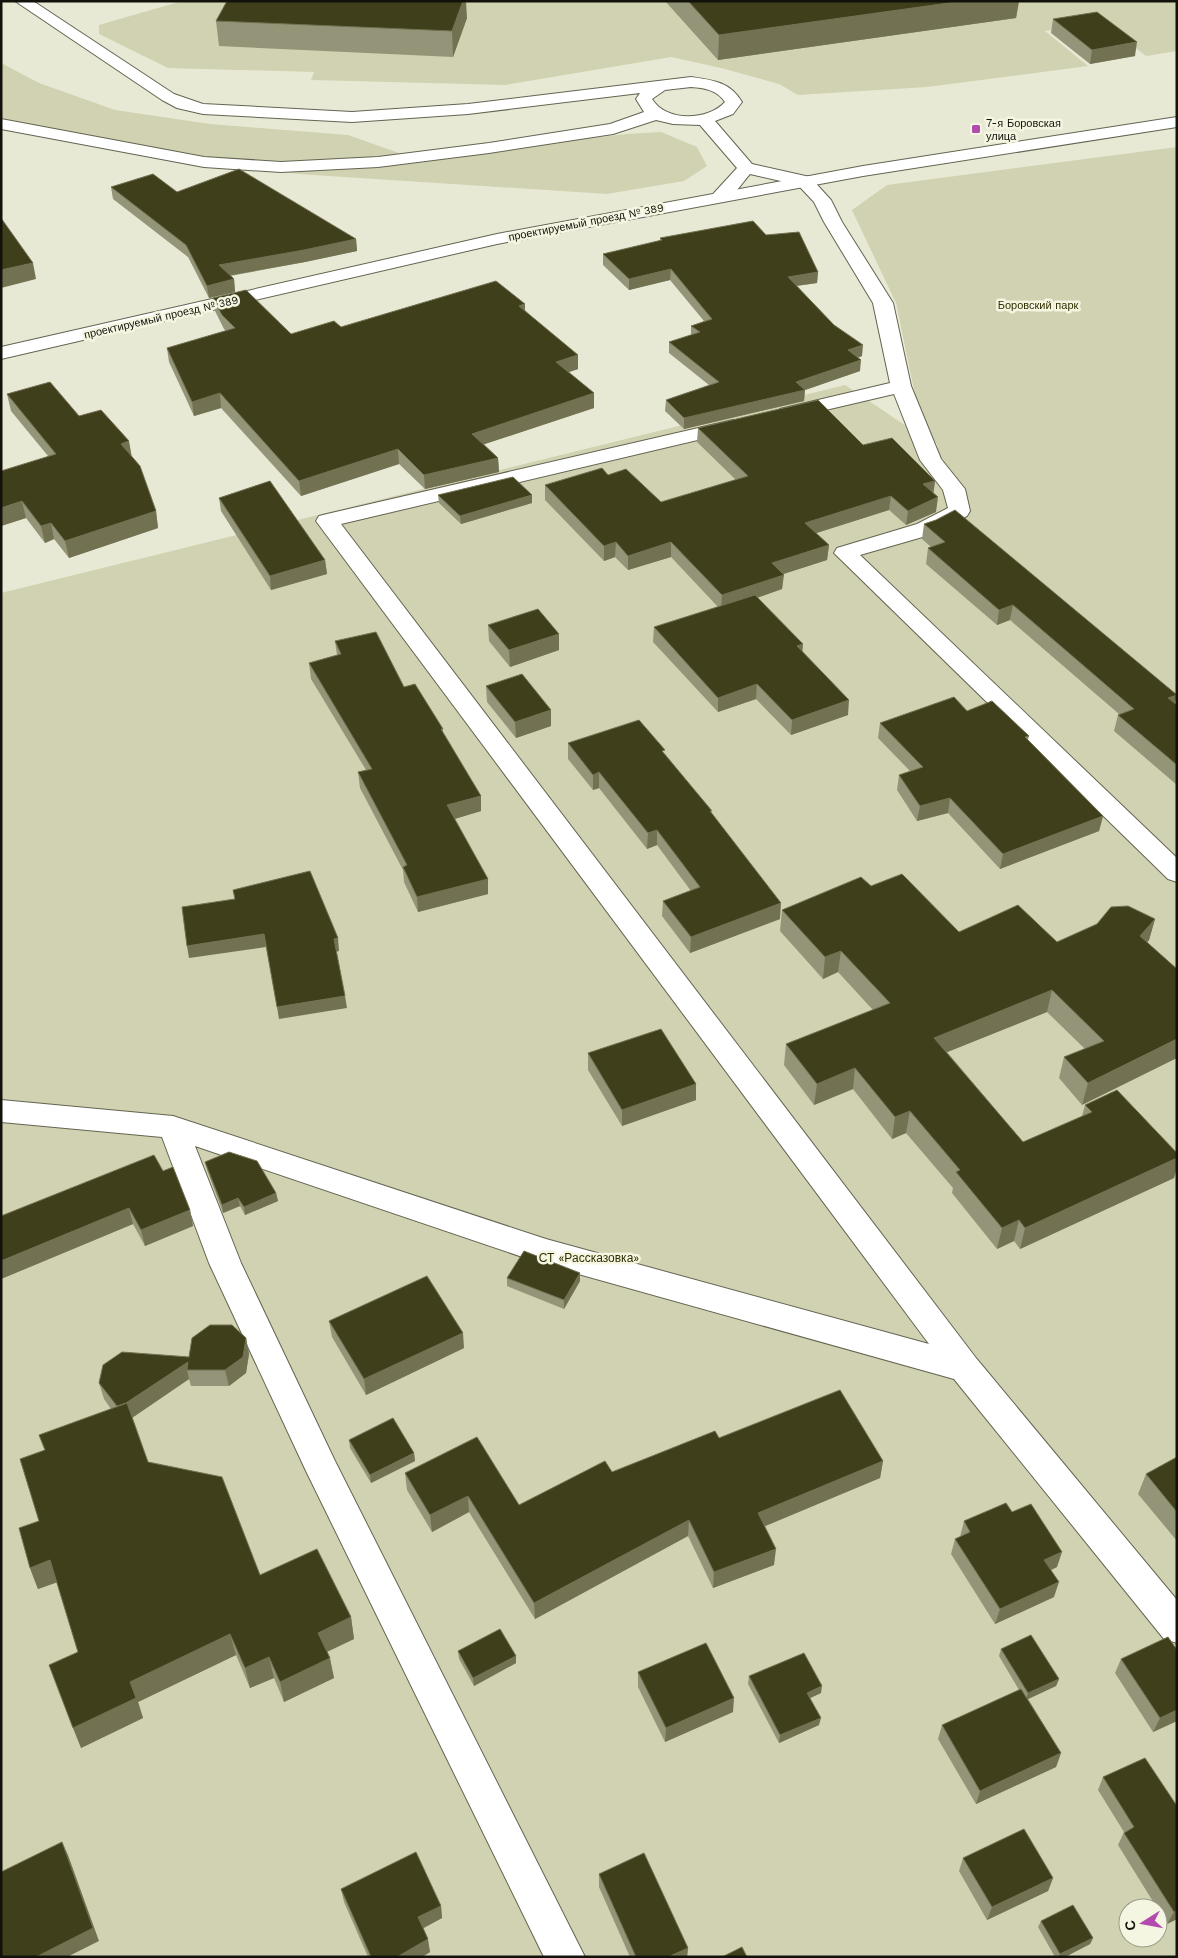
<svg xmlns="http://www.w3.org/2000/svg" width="1178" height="1958" font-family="'Work Sans',sans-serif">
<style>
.green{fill:#d1d2b1;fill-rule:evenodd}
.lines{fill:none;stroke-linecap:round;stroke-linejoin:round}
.minor-casing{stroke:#646452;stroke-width:2}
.major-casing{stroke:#646452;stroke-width:2}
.minor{fill:#fff;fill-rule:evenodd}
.major{fill:#fff;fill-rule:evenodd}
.wall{fill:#949478}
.shaded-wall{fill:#727253}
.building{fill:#3f3f1c;stroke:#727253}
.poi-dot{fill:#b34bae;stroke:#f5f6e1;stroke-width:2}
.labels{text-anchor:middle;stroke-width:5;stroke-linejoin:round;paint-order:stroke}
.far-poi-label{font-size:11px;fill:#12120b;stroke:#f5f6e1;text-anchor:start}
.far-street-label{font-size:11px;fill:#12120b;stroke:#f5f6e1}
.far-park-label{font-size:11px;fill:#302f00;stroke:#f5f6e1}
.park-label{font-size:12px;fill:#302f00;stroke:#f5f6e1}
</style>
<rect width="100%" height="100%" fill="#e8e9d4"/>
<path class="green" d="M182,1H1177V51L1146,56L1102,22L1045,31L1088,66L927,87L798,95L779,84L721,68L671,57L505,85L311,80L314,72L168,68L99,34V25Z
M1,63L39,83L115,110L210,124L348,135L413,158L627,134L661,132L697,147L707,166L684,181L607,194L298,174L1,120Z
M1177,147V1957H1V593L845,385L939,448L919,414L896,303L852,210L887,185ZM1128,1908H1158V1938H1128Z"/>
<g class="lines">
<g class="minor-casing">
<path id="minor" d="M15,1H33L174,94L203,104L352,112L468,104L691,77C713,80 730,82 742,102L733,114L715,121L752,164L810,177L831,200L842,222L893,303L911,386L941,459L965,489L970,511L967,516L933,534L860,555L1177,858V882L1168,879L834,553L837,548L917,524L948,508L943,490L920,460L894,394L787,419L780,417L777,413L780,409L890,383L873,303L824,222L814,202L798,185L750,174C740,185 730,205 714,201L711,197L714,193L737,168L700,125L673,124L656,120L613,134L489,153L378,167L281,172L204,167L1,129V119L204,157L281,162L378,157L489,143L610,124L644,112L636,99L640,93L468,114L352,122L203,114L177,108L162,100ZM691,87C705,88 717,90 725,102C708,121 666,122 652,99L665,90Z
M733,420L740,422L743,426L740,430L341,524L976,1358L1177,1600V1643L1164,1639L954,1379L546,1265L195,1146L241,1263L335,1461L585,1957H544L306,1471L209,1263L162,1137L1,1122V1100L173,1116L546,1239L929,1344L316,521L319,516L327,514Z"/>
</g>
<g class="major-casing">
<path id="major" d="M1177,117V127L863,176L497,244L1,359V347L497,234L863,166Z"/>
</g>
<use href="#minor" class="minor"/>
<use href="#major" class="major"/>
</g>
<path class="wall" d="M665,1H1019L1016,18L718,60Z
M467,18L453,57L219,46L216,21Z
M1053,19L1135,56L1090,64L1051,33Z
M111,187L356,239L357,251L305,262L230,276L234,279L235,292L209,298L188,257L113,199Z
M766,235L818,272L817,283L797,286L862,356L858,358L860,371L805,390L804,401L684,429L665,411L666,400L709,385L669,353V342L691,335V326L704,321L670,280L629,290L603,265V254L660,241V238Z
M213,298L291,334L341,327L525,310L578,369L569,372L594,393V408L484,444L498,458L499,472L425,489L399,464L301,496L221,408L194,416L169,362L167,348L226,331L224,329L215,311Z
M7,394L79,416L132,457L156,511L158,528L69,558L54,539L45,543L26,518L1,526L48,456L11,411Z
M698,428L863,445L935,481L933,493L936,512L906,525L889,510L816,533L829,545L827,560L783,574L782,589L757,598L802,652L848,715L791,735L756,699L718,712L653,642L654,627L718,607L671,557L628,570L615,557L604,561L545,500V485L608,475L661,502L736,480L697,442Z
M438,495L532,503L461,524L439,503Z
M219,498L325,560L327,574L271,590L221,511Z
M924,524L1177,695L1175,703L1177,705V785L1114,731L1118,715L1119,714L1010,620L997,625L926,564L928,548L931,547L922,539Z
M488,625L559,650L510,667L489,641Z
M335,641L404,687L443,729V733L481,811L454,819L488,879V894L418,912L404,882L403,870L360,788L358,772L366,770L311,679L309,663L337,655Z
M486,686L551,726L516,738L487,702Z
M967,711L1029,736L1028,740L1103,816L1099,831L1000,869L948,813L917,821L897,790L899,775L910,771L878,738L880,723Z
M568,743L665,754L712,814L780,919L690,953L662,916L663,901L691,891L657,845L647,849L599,788L593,790L568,759Z
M871,886L959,932L1057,942L1155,919L1149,940L1147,942L1082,1105L1059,1078L1064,1057L1085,1049L1047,1012L947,1052L1023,1142L1082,1116L1085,1105L1174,1178L1020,1249L1014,1241L997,1249L952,1193L953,1188L906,1133L892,1139L853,1089L814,1105L784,1065L786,1044L873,1010L838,972L823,979L780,931L782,910Z
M588,1053L696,1084V1100L622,1126L588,1070Z
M205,1162L276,1193L278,1201L245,1215L240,1206L223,1213L207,1170Z
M163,1171L190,1210L193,1226L145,1246L133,1224L1,1279Z
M507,1278L580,1281L564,1309L507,1286Z
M329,1321L464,1348L366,1395L332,1337Z
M246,1338L249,1354L246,1373L229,1386H191L189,1379L132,1418L148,1462L260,1575L351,1617L354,1639L327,1652L334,1678L284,1702L274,1678L250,1688L236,1655L138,1702L143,1718L81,1748L78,1652L57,1582L38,1589L30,1568L39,1521L45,1451L111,1409L104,1399L99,1383L189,1357Z
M719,1438L883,1461L880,1478L764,1526L774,1565L713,1588L688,1536L535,1619L469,1512L432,1532L407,1490L405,1473L519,1505L612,1472Z
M349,1440L414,1453L415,1461L371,1483L350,1448Z
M1177,1457V1541L1138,1494L1146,1474Z
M1012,1512L1057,1567L1051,1570L1054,1597L995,1624L951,1554L955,1539L960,1537L964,1521Z
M1001,1649L1059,1679L1056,1686L1028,1699L1061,1753L1056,1767L976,1804L938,1739L942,1725L1019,1690L999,1656Z
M458,1651L516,1663L474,1686L459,1659Z
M1121,1659L1177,1721L1153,1732L1115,1673Z
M638,1672L733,1712L665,1742L638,1687Z
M749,1676L821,1693L810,1698L819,1725L779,1743L748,1684Z
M1103,1777L1177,1806V1919L1167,1924L1158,1908H1157L1118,1845L1124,1832L1098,1790Z
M963,1858L1053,1878L1048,1891L987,1920L959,1871Z
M599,1874L688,1948L687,1957H630L599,1887Z
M341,1889L441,1906L442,1918L423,1928L430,1952L422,1957H368L344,1902Z
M1041,1921L1093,1938L1090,1944L1065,1957H1055L1038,1927Z"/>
<path class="shaded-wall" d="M463,1H466L467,18L453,57L452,31Z
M963,1H1019L1016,18L718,60L719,35Z
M1137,42L1135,56L1090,64L1092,50Z
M356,239L357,251L305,262L221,277L219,265Z
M33,263L36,279L1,288V270Z
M671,269L670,280L629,290V279Z
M818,272L817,283L787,287L788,277Z
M234,279L235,292L209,298L207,286Z
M525,304V318L519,306Z
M863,345L862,356L846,361L848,350Z
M578,355V369L557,376L556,362Z
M861,360L860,371L805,390L804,401L684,429V418L796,382Z
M220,393L221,408L194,416L192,402Z
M594,393V408L473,448L472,434Z
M129,441L132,458L121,444Z
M398,449L399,464L301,496L299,481Z
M498,458L499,472L425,489L424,475Z
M935,481L933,496L923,484Z
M532,495V503L461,524L460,516Z
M891,496L889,510L804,537L805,523Z
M938,497L936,512L906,525L908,511Z
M22,501L26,518L1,526V508Z
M156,511L158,528L69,558L65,541Z
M51,523L54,539L45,543L41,526Z
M616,542L615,557L604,561V546Z
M671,542V557L628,570V556Z
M829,545L827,560L771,578L772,563Z
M325,560L327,574L271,590L270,576Z
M784,575L782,589L721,610L722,595Z
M1013,605L1010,620L997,625L999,610Z
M559,634V650L510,667L509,650Z
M803,644L802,659L797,646Z
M757,684L756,699L718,712V698Z
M1177,695L1173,711L1168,698Z
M849,700L848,715L791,735L792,720Z
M551,710V726L516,738L515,722Z
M599,772V788L593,790V775Z
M481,796V811L448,821L447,805Z
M950,798L948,813L917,821L920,806Z
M1103,816L1099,831L1000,869L1003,854Z
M657,830V845L647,849L648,833Z
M488,879V894L418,912L417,897Z
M781,903L780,919L690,953L691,937Z
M1155,919L1149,940L1134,957L1140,936Z
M264,934L266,947L189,958L187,946Z
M338,938L339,951L336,952L334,939Z
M841,951L838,972L823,979L825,957Z
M1052,990L1047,1012L930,1059L934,1038Z
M345,996L347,1008L279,1019L277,1007Z
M1177,1039V1058L1082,1105L1088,1083Z
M855,1068L853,1089L814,1105L817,1084Z
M696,1084V1100L622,1126V1110Z
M910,1111L906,1133L892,1139L895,1117Z
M1177,1158V1168L1174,1178L1020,1249L1025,1228Z
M276,1193L278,1201L245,1215L244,1207Z
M238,1198L240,1206L223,1213L222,1205Z
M129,1208L133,1224L1,1279V1261Z
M190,1210L193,1226L145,1246L141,1230Z
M1019,1220L1014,1241L997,1249L1002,1228Z
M580,1273V1281L564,1309V1300Z
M463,1333L464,1348L366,1395L364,1379Z
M246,1338L249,1354L246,1373L229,1386L225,1370Z
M188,1362L187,1370L189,1379L123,1424L119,1408Z
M414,1453L415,1461L371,1483L370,1475Z
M883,1461L880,1478L756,1530L758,1513Z
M468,1496L469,1512L432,1532L430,1515Z
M689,1520L688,1536L535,1619L534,1603Z
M776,1549L774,1565L713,1588L714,1572Z
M1062,1552L1057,1567L1040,1575L1044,1560Z
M50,1560L58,1582L38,1589L30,1568Z
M1059,1582L1054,1597L995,1624L1000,1609Z
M351,1617L354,1639L322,1654L318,1633Z
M230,1634L236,1655L138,1702L143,1718L81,1748L73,1728L130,1682Z
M516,1656V1663L474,1686L473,1678Z
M269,1657L274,1678L250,1688L245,1668Z
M330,1658L334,1678L284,1702L280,1682Z
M1059,1679L1056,1686L1026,1700L1028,1693Z
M822,1686L821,1693L806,1700L807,1693Z
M734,1698L733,1712L665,1742L666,1728Z
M1177,1710V1721L1153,1732L1160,1718Z
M821,1718L819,1725L779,1743L780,1735Z
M1061,1753L1056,1767L976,1804L980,1791Z
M62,1842L68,1855L99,1941L67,1957H36Z
M1053,1878L1048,1891L987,1920L992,1907Z
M441,1906L442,1918L420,1930L418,1917Z
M1177,1911V1919L1167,1924L1174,1912Z
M1093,1938L1090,1944L1065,1957H1059L1060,1954Z
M428,1939L430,1952L422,1957H397Z
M688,1948L687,1957H668Z"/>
<path class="building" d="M227,1H463L452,31L216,21Z
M688,1H963L719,35Z
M1097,12L1137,42L1092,50L1053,19Z
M239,169L356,239L304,250L219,265L234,279L207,286L186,245L111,187L153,174L177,192Z
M1,218L33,263L1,270Z
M753,221L766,235L799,232L818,272L788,277L834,325L863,345L848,350L861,360L796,382L805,390L684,418L666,400L719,382L669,342L700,332L691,326L712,319L671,269L629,279L603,254L662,240L660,238Z
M496,281L525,304L519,306L578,355L556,362L594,393L472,434L498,458L424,475L398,449L299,481L220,393L192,402L167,348L235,328L222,315L213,298L246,290L291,334L334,321L341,327Z
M50,382L79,416L101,410L129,441L121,444L140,466L156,511L65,541L51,523L41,526L22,501L1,508V471L56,454L7,394Z
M818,400L863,445L892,438L935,481L923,484L938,497L908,511L891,496L805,523L829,545L772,563L784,575L722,595L671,542L628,556L616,542L604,546L545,485L602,468L608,475L626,469L661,502L748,476L698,428Z
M513,477L532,495L460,516L438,495Z
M270,481L325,560L270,576L219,498Z
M955,510L1177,695L1168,698L1177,705V765L1118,715L1134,709L1013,605L999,610L928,548L945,542L924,524L936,520Z
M755,595L803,644L797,646L849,700L792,720L757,684L718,698L654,627Z
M538,609L559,634L509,650L488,625Z
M376,632L404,687L415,684L443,729H441L481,796L447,805L488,879L417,897L403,867L407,865L358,772L372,769L309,663L341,654L335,641Z
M522,674L551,710L515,722L486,686Z
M954,697L967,711L992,701L1029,736L1025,737L1103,816L1003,854L950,798L920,806L899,775L923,767L880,723Z
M639,720L665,750L662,751L712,811H710L781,903L691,937L663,901L700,887L657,830L648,833L599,772L593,775L568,743Z
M310,871L338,938L334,939L345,996L277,1007L264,934L187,946L182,907L235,899L233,890Z
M902,874L959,932L1018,905L1057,942L1097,924L1111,907L1128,906L1155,919L1140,936L1177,969V1039L1088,1083L1064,1057L1104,1041L1052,990L934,1038L1023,1142L1092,1112L1085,1105L1117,1090L1177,1153V1158L1025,1228L1019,1220L1002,1228L956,1172L960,1170L910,1111L895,1117L855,1068L817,1084L786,1044L890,1003L841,951L825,957L782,910L861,877L871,886Z
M661,1029L696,1084L622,1110L588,1053Z
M229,1152L257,1161L276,1193L244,1207L238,1198L222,1205L205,1162Z
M154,1155L163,1171L173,1167L190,1210L141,1230L129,1208L1,1261V1216Z
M524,1251L580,1273L564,1300L507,1278Z
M427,1276L463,1333L364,1379L329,1321Z
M210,1325H232L246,1338L243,1357L225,1370H187L188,1362L126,1403L117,1406L99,1383L103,1365L122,1352L189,1357L192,1338Z
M840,1390L883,1461L758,1513L776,1549L714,1572L689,1520L534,1603L468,1496L430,1515L405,1473L477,1437L519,1505L605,1461L612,1472L715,1431L719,1438Z
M127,1403L148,1462L222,1477L260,1575L317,1549L351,1617L318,1633L330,1658L280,1682L269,1657L245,1668L230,1634L130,1682L136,1698L73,1728L49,1665L78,1652L50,1560L30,1568L19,1528L39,1521L20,1459L45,1450L39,1435Z
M393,1418L414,1453L370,1475L349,1440Z
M1177,1457V1512L1146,1474Z
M1006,1503L1012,1512L1031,1504L1062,1552L1044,1560L1059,1582L1000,1609L955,1539L970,1532L964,1521Z
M500,1629L516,1656L473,1678L458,1651Z
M1031,1635L1059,1679L1028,1693L1001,1649Z
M1168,1637L1177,1650V1710L1160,1718L1121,1659Z
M706,1643L734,1698L666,1728L638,1672Z
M804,1653L822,1686L807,1693L821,1718L780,1735L749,1676Z
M1021,1689L1061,1753L980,1791L942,1725Z
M1145,1758L1177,1806V1911L1174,1912L1124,1833L1134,1827L1103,1777Z
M1024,1829L1053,1878L992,1907L963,1858Z
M62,1842L93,1928L36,1957H1V1872Z
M416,1852L441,1906L418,1917L428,1939L397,1957H371L341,1889Z
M644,1853L688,1948L668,1957H636L599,1874Z
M1073,1905L1093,1938L1060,1954L1041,1921Z
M742,1947L747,1957H722Z"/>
<rect class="poi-dot" x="971" y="124" width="10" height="10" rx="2.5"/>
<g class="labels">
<g class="far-poi-label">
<text x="986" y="127">7-я Боровская<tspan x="986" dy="13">улица</tspan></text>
</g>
<g class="far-street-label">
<text transform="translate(586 222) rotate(-11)" y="4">проектируемый проезд № 389</text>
<text transform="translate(161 317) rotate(-13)" y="4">проектируемый проезд № 389</text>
</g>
<g class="far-park-label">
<text x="1038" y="309">Боровский парк</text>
</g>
<g class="park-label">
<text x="589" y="1262">СТ «Рассказовка»</text>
</g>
</g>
<rect width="1178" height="1958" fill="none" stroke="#12120b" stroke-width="5"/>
<g transform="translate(1143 1923) rotate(259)"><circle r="24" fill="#f5f6e1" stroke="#9a9b8b"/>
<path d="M0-4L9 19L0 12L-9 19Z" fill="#b34bae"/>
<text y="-8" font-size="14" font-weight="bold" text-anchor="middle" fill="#12120b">С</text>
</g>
</svg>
